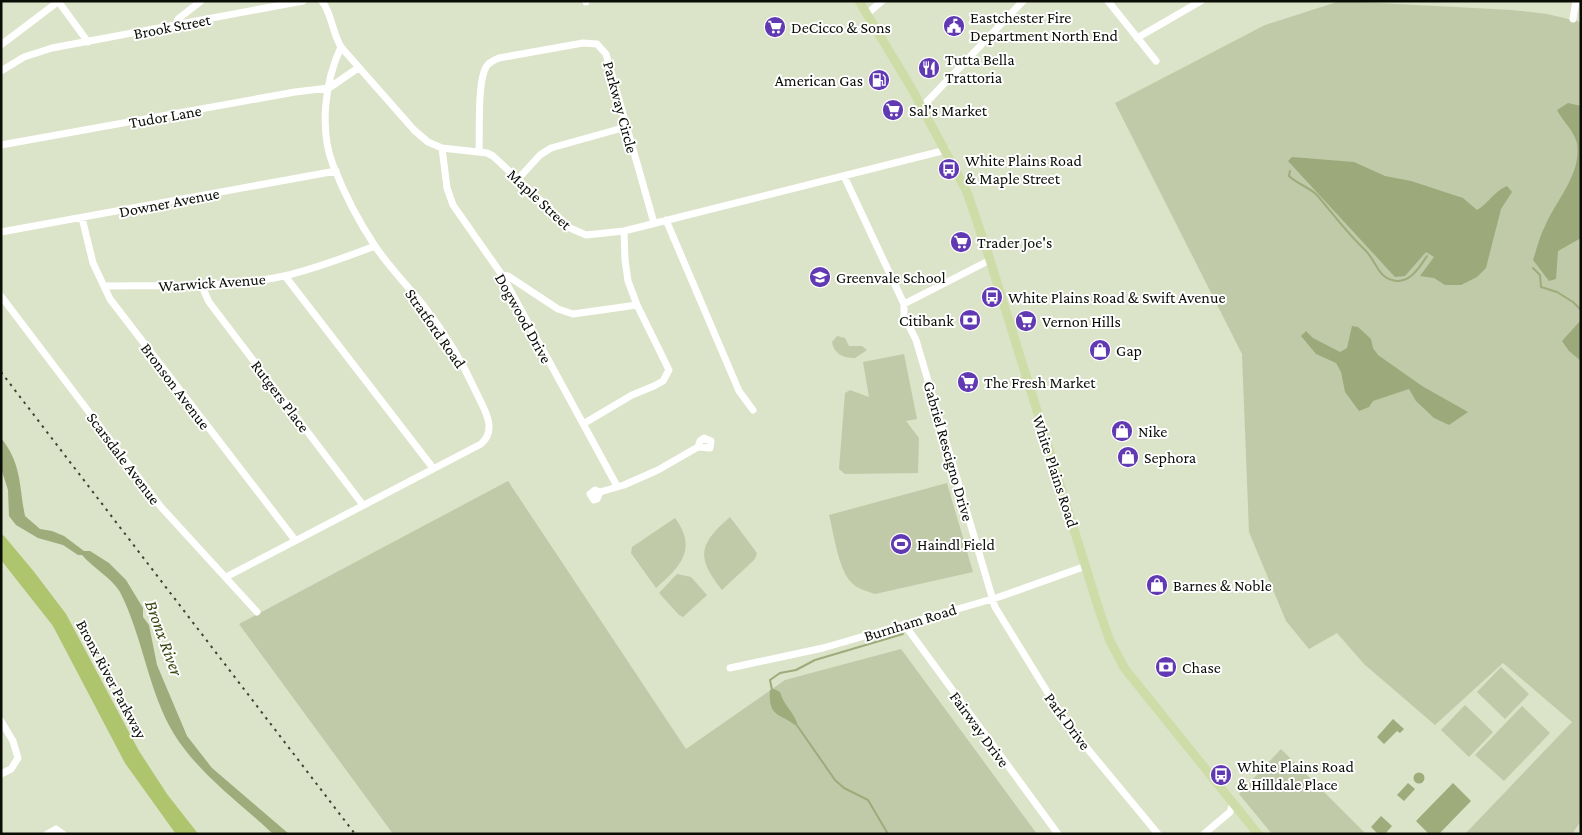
<svg xmlns="http://www.w3.org/2000/svg" width="1582" height="835" font-family="'Crimson Pro',serif">
<style>
.green{fill:#c0caa8}
.forest{fill:#9ca97a}
.water{fill:#9eab7b}
.lines{fill:none;stroke-linecap:round;stroke-linejoin:round}
.stream{stroke:#9eab7b;stroke-width:2}
.minor{stroke:#fff;stroke-width:7}
.major{stroke:#cedca8;stroke-width:9}
.highway{stroke:#aec56e;stroke-width:10}
.rail{stroke:#3e4235;stroke-width:2;stroke-dasharray:2.5 5;stroke-linecap:butt}
.labels{text-anchor:middle;stroke-width:4;stroke-linejoin:round;paint-order:stroke}
.poi-label{font-size:16px;fill:#0a0d05;stroke:#fff;text-anchor:start}
.street-label{font-size:16px;fill:#0a0d05;stroke:#fff}
.water-label{font-size:18px;font-style:italic;fill:#39450e;stroke:#fff}
</style>
<rect width="100%" height="100%" fill="#dbe3c8"/>
<path class="green" d="M1340,1L1512,10L1547,14L1581,22V821L1572,834H1465L1572,722L1503,663L1435,725L1364,664L1337,633L1309,649L1286,621L1249,532L1242,354L1115,103L1265,25Z
M837,336L845,338L849,346H862L867,350L855,358C843,358 834,354 832,342Z
M904,354L917,419L906,421L919,438L918,473L845,474L839,469L845,393L850,390L869,397L863,362Z
M508,481L686,749L785,680L901,649L1037,834H393L239,624Z
M947,483L973,572L875,594C867,591 857,589 851,582C838,568 834,534 829,515Z
M730,517L757,553L755,559L722,590C696,557 698,545 730,517Z
M675,518C698,549 680,567 656,588L631,553L632,547Z
M677,574L691,577L707,595L683,617L679,615L659,593Z
M1501,667L1529,694L1505,719L1477,692Z
M1465,705L1493,732L1469,757L1441,730Z
M1522,706L1550,733L1504,781L1475,755Z
M1281,749L1366,834H1272L1239,794Z"/>
<path class="forest" d="M1568,103L1581,106V238L1558,251L1556,279L1549,281L1533,260C1537,248 1540,235 1546,224C1557,199 1582,173 1577,143C1573,129 1563,122 1557,110Z
M1292,157L1354,162L1385,176L1411,181L1463,198L1477,210C1489,203 1494,191 1507,186L1512,192L1501,209L1486,268L1477,277L1461,285H1445L1434,278L1420,276L1434,257L1426,252L1405,276L1395,277L1288,161Z
M1581,320V361L1569,351L1562,341Z
M1352,326L1358,327L1371,339L1373,348L1378,355L1422,386L1468,412L1449,425L1434,418L1416,401L1409,389L1373,401L1369,407L1359,411L1345,392L1341,372L1336,363L1316,354L1301,336L1306,331L1313,338L1340,352L1347,348Z"/>
<path class="water" d="M1,438C22,464 19,486 25,516L40,529L52,531L64,536L84,551H90L109,563L126,580L143,608V617L149,625L157,665L187,736L212,768L289,834H273C239,802 199,774 174,734C148,691 143,637 120,592C112,578 93,568 82,555H78L63,545L38,538L16,525L9,516L8,490L1,468Z
M774,689L780,692C784,706 793,711 797,723L795,725C779,713 768,717 770,690Z
M1393,719L1404,729L1400,733L1397,731L1384,744L1377,737Z
M1413.5 778a5.5 5.5 0 1 1 11 0a5.5 5.5 0 1 1-11 0Z
M1408,783L1415,789L1404,801L1397,795Z
M1453,783L1471,801L1439,834H1429L1416,821Z
M1381,816L1392,826L1385,834H1378L1371,827Z"/>
<g class="lines">
<path class="stream" d="M1290,171L1289,176C1297,184 1309,187 1317,195C1333,214 1347,233 1365,250C1375,259 1378,277 1392,280C1409,285 1419,268 1427,256
M1533,268L1540,275L1541,287L1557,292L1573,302L1581,310
M772,690L770,680L780,673L796,670L815,660L903,634
M796,724L835,780L844,788L868,800L888,834"/>
<path class="minor" d="M58,1L88,42
M322,1C332,14 332,32 341,47L414,130L428,142L442,148L487,153L493,156L570,228L586,235L624,231L946,150
M586,1V2
M1108,1L1156,61
M868,13L882,1
M1573,19L1576,1
M175,26L178,19L201,1
M1137,38L1201,1
M1,45L59,1
M1,71L24,57L52,48L303,1
M329,88L358,68
M921,108L1023,1
M1,145L295,92L329,88
M442,148L447,188L453,205L502,275L617,486
M479,152C480,132 477,83 486,67C489,62 494,60 499,58L583,43L597,44L606,54L654,223
M844,176L904,304V316L916,340L995,607L1067,724L1158,834
M518,179L540,155L551,148L626,127
M82,218L93,263L110,299L295,540
M666,220L739,391L753,410
M1,232L336,171
M502,275L508,276L558,309L573,314L637,305
M285,276L433,468
M205,285L204,291L209,302L363,505
M104,286C164,285 225,289 284,276C315,269 346,257 375,246
M1,296L161,507L257,612
M904,304L990,260
M583,424L632,395L654,386L663,381L669,370L637,305L628,281L625,260L624,231
M600,492L597,499L594,500L590,494L595,490L600,492L624,485L658,470L698,447L710,448L711,441L704,438L700,441L698,447
M226,577L481,444C498,429 484,409 476,392C462,361 444,332 423,305C407,285 389,267 375,246C359,222 344,193 333,165C319,129 325,81 341,47
M904,624L1058,834
M730,668L823,648L999,597L1086,566
M1,721L13,741L18,758L11,769L1,774
M47,834L56,829L63,834
M1204,834L1230,812L1233,803"/>
<path class="major" d="M859,1L912,89L967,192L990,260L1100,613L1110,641L1125,669L1258,834"/>
<path class="highway" d="M1,540L31,576L62,617L135,754L163,797L192,834
M1,552L57,623L129,760L182,834"/>
<path class="rail" d="M1,372L355,834"/>
</g>
<defs>
<g id="civic-disc" transform="scale(1.125)"><circle r="9.5" fill="#613ab3" stroke="#fff"/><path d="M-.6-6.5H3V-4.5H.6V-3L4-1V1h2V6H-6V1h2V-1L-.6-3ZM-1.2 2.5V6h2.4V2.5Z" fill="#fff"/></g>
<g id="supermarket-disc" transform="scale(1.125)"><circle r="9.5" fill="#613ab3" stroke="#fff"/><path d="M-6-5.5h2.5l.6 2H6L4.5 2H-2.5L-4.4-4H-6ZM-1.5 3.2a1.3 1.3 0 1 0 .1 0ZM3 3.2a1.3 1.3 0 1 0 .1 0Z" fill="#fff"/></g>
<g id="restaurant-disc" transform="scale(1.125)"><circle r="9.5" fill="#613ab3" stroke="#fff"/><path d="M-5-6h1v4h1v-4h1v4h1v-4h1v5L-1.5 .5V6h-2V.5L-5-1ZM5-6V6H3V1.5H1.5Q1.5-4 5-6Z" fill="#fff"/></g>
<g id="fuel-disc" transform="scale(1.125)"><circle r="9.5" fill="#613ab3" stroke="#fff"/><path d="M-5.5-6h7V0h2V4h1.3V-2.5L3-4.5l.8-.8L6-3V5H2.5V1h-1V6h-7ZM-4.2-4.7v3.2H.2V-4.7Z" fill="#fff"/></g>
<g id="bus-disc" transform="scale(1.125)"><circle r="9.5" fill="#613ab3" stroke="#fff"/><path d="M-5-6H5V4H4V6H2V4H-2V6H-4V4H-5ZM-3.5-4V0h7V-4ZM-3.5 1.2v1.5H-2V1.2ZM2 1.2v1.5H3.5V1.2Z" fill="#fff"/></g>
<g id="school-disc" transform="scale(1.125)"><circle r="9.5" fill="#613ab3" stroke="#fff"/><path d="M0-5L7-2L0 1L-7-2ZM-4 1L0 2.5L4 1V4Q0 6-4 4Z" fill="#fff"/></g>
<g id="bank-disc" transform="scale(1.125)"><circle r="9.5" fill="#613ab3" stroke="#fff"/><path d="M-6-4H6V4H-6ZM0-2.3a2.3 2.3 0 1 0 0 4.6a2.3 2.3 0 1 0 0-4.6Z" fill="#fff"/></g>
<g id="shop-disc" transform="scale(1.125)"><circle r="9.5" fill="#613ab3" stroke="#fff"/><path d="M-5-2.5h2.3a2.7 3.5 0 0 1 5.4 0H5L5.5 6h-11ZM-1.5-2.5h3a1.5 2.3 0 0 0-3 0Z" fill="#fff"/></g>
<g id="stadium-disc" transform="scale(1.125)"><circle r="9.5" fill="#613ab3" stroke="#fff"/><path d="M0-5a6.5 5 0 1 0 0 10a6.5 5 0 1 0 0-10ZM-3.5-1.8h7v3.6h-7Z" fill="#fff"/></g>
</defs>
<g fill-rule="evenodd">
<use href="#civic-disc" x="954" y="26"/>
<use href="#supermarket-disc" x="775" y="27"/>
<use href="#restaurant-disc" x="929" y="68"/>
<use href="#fuel-disc" x="879" y="80"/>
<use href="#supermarket-disc" x="893" y="110"/>
<use href="#bus-disc" x="949" y="169"/>
<use href="#supermarket-disc" x="961" y="242"/>
<use href="#school-disc" x="820" y="277"/>
<use href="#bus-disc" x="992" y="297"/>
<use href="#bank-disc" x="970" y="320"/>
<use href="#supermarket-disc" x="1026" y="321"/>
<use href="#shop-disc" x="1100" y="350"/>
<use href="#supermarket-disc" x="968" y="382"/>
<use href="#shop-disc" x="1122" y="431"/>
<use href="#shop-disc" x="1128" y="457"/>
<use href="#stadium-disc" x="901" y="544"/>
<use href="#shop-disc" x="1157" y="585"/>
<use href="#bank-disc" x="1166" y="667"/>
<use href="#bus-disc" x="1221" y="775"/>
</g>
<g class="labels">
<g class="poi-label">
<text x="970" y="23">Eastchester Fire<tspan x="970" dy="18">Department North End</tspan></text>
<text x="791" y="33">DeCicco &amp; Sons</text>
<text x="945" y="65">Tutta Bella<tspan x="945" dy="18">Trattoria</tspan></text>
<text x="863" y="86" text-anchor="end">American Gas</text>
<text x="909" y="116">Sal's Market</text>
<text x="965" y="166">White Plains Road<tspan x="965" dy="18">&amp; Maple Street</tspan></text>
<text x="977" y="248">Trader Joe's</text>
<text x="836" y="283">Greenvale School</text>
<text x="1008" y="303">White Plains Road &amp; Swift Avenue</text>
<text x="954" y="326" text-anchor="end">Citibank</text>
<text x="1042" y="327">Vernon Hills</text>
<text x="1116" y="356">Gap</text>
<text x="984" y="388">The Fresh Market</text>
<text x="1138" y="437">Nike</text>
<text x="1144" y="463">Sephora</text>
<text x="917" y="550">Haindl Field</text>
<text x="1173" y="591">Barnes &amp; Noble</text>
<text x="1182" y="673">Chase</text>
<text x="1237" y="772">White Plains Road<tspan x="1237" dy="18">&amp; Hilldale Place</tspan></text>
</g>
<g class="street-label">
<text transform="translate(172 26) rotate(-11)" y="6">Brook Street</text>
<text transform="translate(621 107) rotate(75)" y="6">Parkway Circle</text>
<text transform="translate(165 116) rotate(-10)" y="6">Tudor Lane</text>
<text transform="translate(540 199) rotate(43)" y="6">Maple Street</text>
<text transform="translate(169 202) rotate(-11)" y="6">Downer Avenue</text>
<text transform="translate(212 282) rotate(-4)" y="6">Warwick Avenue</text>
<text transform="translate(524 318) rotate(61)" y="6">Dogwood Drive</text>
<text transform="translate(436 328) rotate(55)" y="6">Stratford Road</text>
<text transform="translate(176 386) rotate(53)" y="6">Bronson Avenue</text>
<text transform="translate(281 396) rotate(53)" y="6">Rutgers Place</text>
<text transform="translate(949 451) rotate(74)" y="6">Gabriel Rescigno Drive</text>
<text transform="translate(124 458) rotate(53)" y="6">Scarsdale Avenue</text>
<text transform="translate(1056 471) rotate(72)" y="6">White Plains Road</text>
<text transform="translate(910 622) rotate(-17)" y="6">Burnham Road</text>
<text transform="translate(112 679) rotate(62)" y="6">Bronx River Parkway</text>
<text transform="translate(1068 721) rotate(54)" y="6">Park Drive</text>
<text transform="translate(980 729) rotate(54)" y="6">Fairway Drive</text>
</g>
<g class="water-label">
<text transform="translate(164 638) rotate(70)" y="6">Bronx River</text>
</g>
</g>
<rect width="1582" height="835" fill="none" stroke="#0a0d05" stroke-width="5"/>
</svg>
